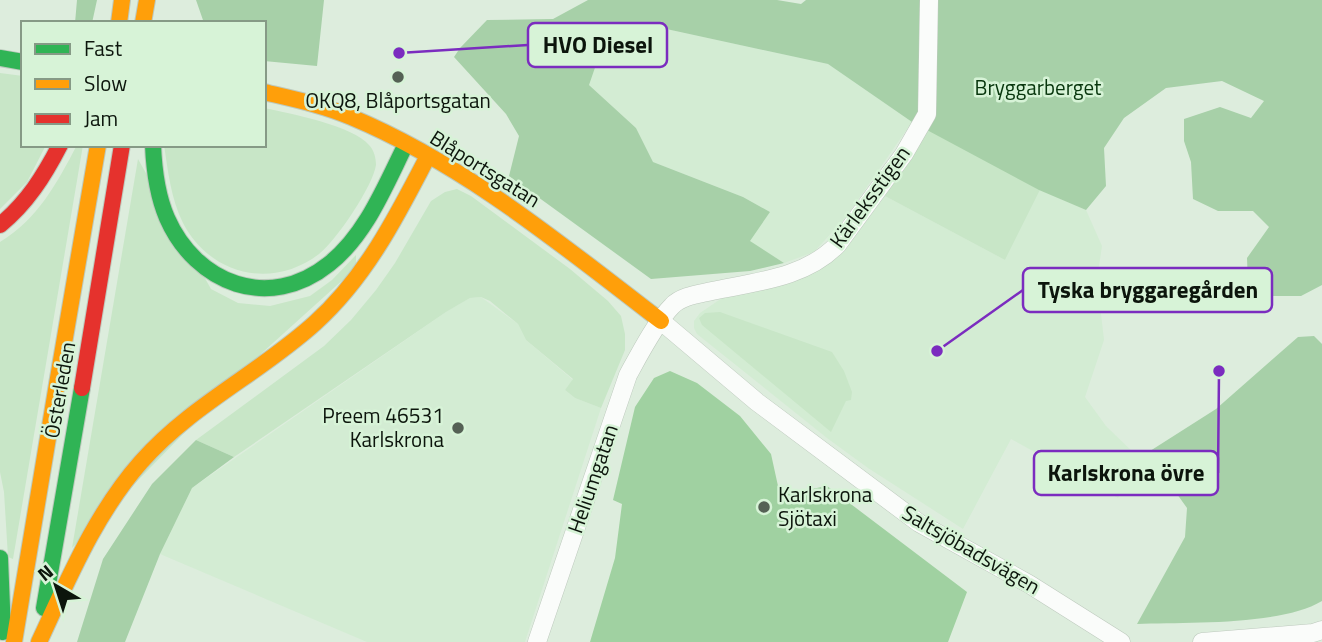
<svg xmlns="http://www.w3.org/2000/svg" width="1322" height="642" font-family="'Titillium Web',sans-serif">
<style>
.built{fill:#d3ecd3}
.green{fill:#c8e6c7}
.forest{fill:#a7d0a8}
.water{fill:#a0d1a1}
.lines{fill:none;stroke-linecap:round;stroke-linejoin:round}
.street-casing{stroke:#bdc9bd;stroke-width:19}
.fast-casing{stroke:#bdc9bd;stroke-width:18}
.slow-casing{stroke:#bdc9bd;stroke-width:18}
.jam-casing{stroke:#bdc9bd;stroke-width:18}
.street{stroke:#fafcfa;stroke-width:18}
.fast{stroke:#30b455;stroke-width:16}
.slow{stroke:#ff9f0a;stroke-width:16}
.jam{stroke:#e5322d;stroke-width:16}
.poi-dot{fill:#556155;stroke:#d7f3d7;stroke-width:2.5}
.labels{text-anchor:middle;stroke-width:5;stroke-linejoin:round;paint-order:stroke}
.park-label{font-size:21px;fill:#08360d;stroke:#d7f3d7}
.poi-label{font-size:21px;fill:#0c150c;stroke:#d7f3d7}
.street-label{font-size:21px;fill:#0c150c;stroke:#d7f3d7}
.leader{fill:none;stroke:#7b2cbf;stroke-width:2.5}
.callout-dot{fill:#7b2cbf;stroke:#d7f3d7;stroke-width:2.5}
.callout{fill:#d7f3d7;stroke:#7b2cbf;stroke-width:2.5}
.callout-label{font-size:23px;text-anchor:middle;font-weight:bold;fill:#0c150c}
</style>
<rect width="100%" height="100%" fill="#ddeddd"/>
<path class="built" d="M648,25L828,64L912,122L846,217L814,252L784,263L749,241L770,212L743,197L653,162L636,128L588,84L599,56Z
M1040,190L1086,210L1102,246L1097,279L1104,340L1085,397L1106,426L1139,458L1118,498L1011,439L963,529L868,468L827,438L697,334L694,328V321L700,313L728,294L828,264L848,246L885,196L1005,260Z
M481,297L518,324L526,340L573,380L565,390L575,398L601,408L525,642H367L160,554L192,488L446,312L470,298Z"/>
<path class="green" d="M0,73L23,76V145H46L27,182L0,209Z
M264,108C289,113 354,126 369,145C374,150 376,158 376,165C373,186 336,241 319,254C272,290 210,275 183,223C171,199 168,171 164,145H264Z
M929,129L1040,190L1005,260L885,196Z
M77,145H83L13,559L8,557L4,492L0,472V242C38,219 57,183 77,145Z
M138,159L211,289L238,303L270,306L310,296L332,280L356,255V268L263,352L72,548Z
M457,189L471,196L570,269L608,301L621,316L625,334V350L601,408L575,398L565,390L573,379L526,340L518,324L490,301L481,297L470,298L446,312L234,457L196,440L324,346L351,320L376,290L395,263L431,201L445,192Z
M720,312L832,352L844,371L852,392L851,400L846,401L831,432L702,325L699,318L705,313Z"/>
<path class="forest" d="M77,0H97L92,23H75Z
M196,0H324L317,66L264,61V23H204Z
M588,0H777L801,4L806,0H1322V285L1301,296H1264L1248,284L1247,258L1269,227L1253,211H1218L1193,199L1191,162L1184,141V119L1220,107L1251,118L1264,101L1222,81L1166,88L1124,118L1104,148L1106,186L1086,210L1039,190L912,122L828,64L648,25L599,56L589,85L636,128L653,162L743,197L770,212L750,241L784,263L750,271L651,279L509,176L519,136L506,114L454,57L460,48L487,20L553,19Z
M1314,336L1322,344V601C1280,626 1187,622 1137,624L1185,537L1187,508L1167,480L1139,458L1216,409L1298,337Z
M196,440L234,457L192,488L160,554L125,642H77L103,559L152,484Z"/>
<path class="water" d="M670,371L697,383L740,416L771,454L778,486L786,494L827,486L967,592L948,642H590L615,558L622,504L613,500L635,407L654,378Z"/>
<g class="lines">
<g class="street-casing">
<path id="street" d="M661,321L757,402L919,523L1029,584L1121,642
M537,642L628,375C639,355 656,322 672,306C681,296 699,294 712,291C755,282 806,278 838,244L904,154L927,114L929,0
M1202,642L1313,633L1322,630"/>
</g>
<g class="fast-casing">
<path id="fast" d="M0,58L23,62
M153,145C154,170 157,195 167,218C196,284 269,312 329,264C366,235 385,186 406,144
M0,558L3,632
M44,608L82,388"/>
</g>
<g class="slow-casing">
<path id="slow" d="M119,23L122,0
M143,23L147,0
M264,92C293,99 323,105 351,117C466,165 563,246 661,321
M57,384L98,145
M14,642L57,384
M39,642C68,580 95,514 141,462C191,405 260,373 315,323C366,277 397,216 428,156"/>
</g>
<g class="jam-casing">
<path id="jam" d="M0,225C27,203 44,176 60,145
M82,388L122,145"/>
</g>
<use href="#street" class="street"/>
<use href="#fast" class="fast"/>
<use href="#slow" class="slow"/>
<use href="#jam" class="jam"/>
</g>
<g class="poi-dot">
<circle cx="398" cy="77" r="7"/>
<circle cx="458" cy="428" r="7"/>
<circle cx="764" cy="507" r="7"/>
</g>
<g class="labels">
<g class="park-label">
<text x="1038" y="95">Bryggarberget</text>
</g>
<g class="poi-label">
<text x="398" y="108">OKQ8, Blåportsgatan</text>
<text x="444" y="423" text-anchor="end">Preem 46531<tspan x="444" dy="24">Karlskrona</tspan></text>
<text x="778" y="502" text-anchor="start">Karlskrona<tspan x="778" dy="24">Sjötaxi</tspan></text>
</g>
<g class="street-label">
<text transform="translate(485 169) rotate(32)" y="7">Blåportsgatan</text>
<text transform="translate(870 197) rotate(-54)" y="7">Kärleksstigen</text>
<text transform="translate(60 390) rotate(-80)" y="7">Österleden</text>
<text transform="translate(593 479) rotate(-71)" y="7">Heliumgatan</text>
<text transform="translate(971 550) rotate(30)" y="7">Saltsjöbadsvägen</text>
</g>
</g>
<path class="leader" d="M399 53L528 45M937 351L1023 290M1219 371L1218 473"/>
<g class="callout-dot">
<circle cx="399" cy="53" r="7"/>
<circle cx="937" cy="351" r="7"/>
<circle cx="1219" cy="371" r="7"/>
</g>
<g class="callout">
<rect x="528" y="23" width="139" height="44" rx="7"/>
<rect x="1023" y="268" width="249" height="44" rx="7"/>
<rect x="1034" y="451" width="184" height="44" rx="7"/>
</g>
<g class="callout-label">
<text x="598" y="53">HVO Diesel</text>
<text x="1148" y="298">Tyska bryggaregården</text>
<text x="1126" y="481">Karlskrona övre</text>
</g>
<rect x="21" y="21" width="245" height="126" fill="#d7f3d7" stroke="#869a86" stroke-width="2"/>
<rect x="35" y="44" width="35" height="10" fill="#30b455" stroke="#869a86" stroke-width="2"/>
<text x="84" y="56" font-size="21" fill="#0c150c">Fast</text>
<rect x="35" y="79" width="35" height="10" fill="#ff9f0a" stroke="#869a86" stroke-width="2"/>
<text x="84" y="91" font-size="21" fill="#0c150c">Slow</text>
<rect x="35" y="114" width="35" height="10" fill="#e5322d" stroke="#869a86" stroke-width="2"/>
<text x="84" y="126" font-size="21" fill="#0c150c">Jam</text>
<g transform="translate(56 586) rotate(321)" stroke="#d7f3d7" stroke-width="5" paint-order="stroke">
<path d="M0-5L12 26L0 18L-12 26Z" fill="#0c150c"/>
<text y="-10" font-size="19" font-weight="bold" text-anchor="middle" fill="#0c150c">N</text>
</g>
</svg>
